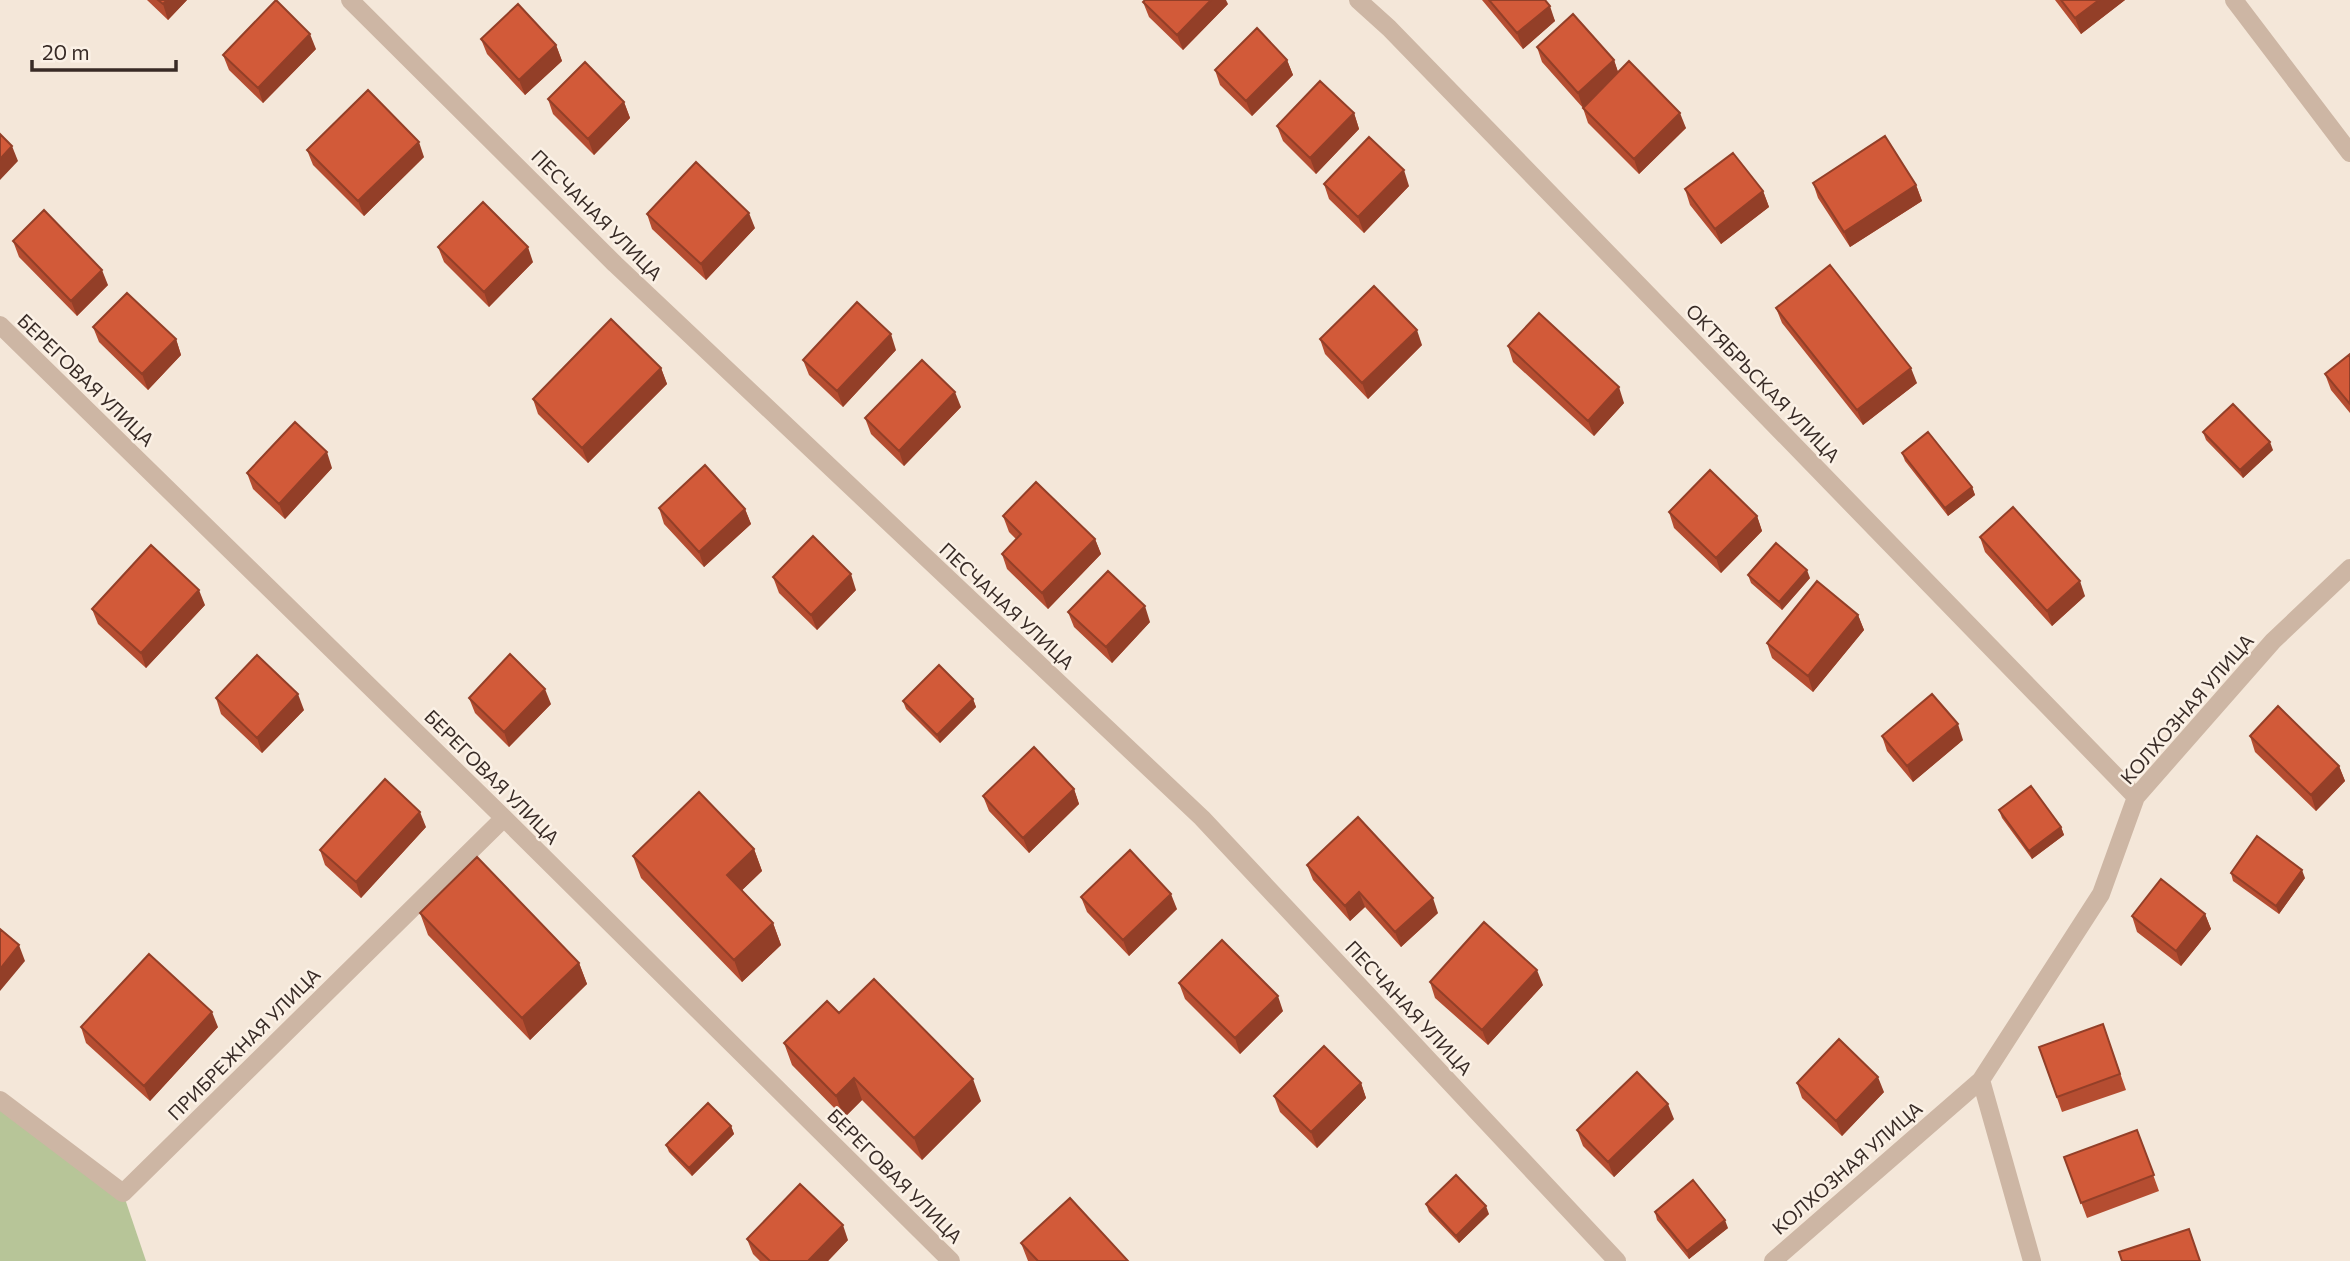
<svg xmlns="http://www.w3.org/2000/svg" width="2350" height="1261" font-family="Commissioner,sans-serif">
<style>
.green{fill:#b7c598}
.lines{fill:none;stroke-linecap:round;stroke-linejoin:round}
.street{stroke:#cdb6a4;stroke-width:18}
.wall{fill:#b54d31}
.shaded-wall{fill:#933f28}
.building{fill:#d25a39;stroke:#933f28;stroke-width:2}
.labels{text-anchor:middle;stroke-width:5;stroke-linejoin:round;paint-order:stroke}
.street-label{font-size:19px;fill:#382b26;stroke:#fbf1e6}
</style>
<rect width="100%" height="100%" fill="#f4e7d9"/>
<path class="green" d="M0,1100L123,1193L146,1261H0Z"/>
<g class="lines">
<path class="street" d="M350,0L615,264L1202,818L1617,1261
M1358,0L1389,28L2136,797
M2234,0L2350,153
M0,325L504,818L951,1261
M1981,1080L2032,1261
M0,1100L123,1193L504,818
M1773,1261L1981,1080L2101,894L2136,797L2273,641L2350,568"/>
</g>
<path class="wall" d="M147,0H187L168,20Z
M1482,0H1545L1555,21L1523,49Z
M2055,0H2125L2081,34Z
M1143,2L1228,4L1183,50L1149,17Z
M481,39L556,45L562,61L525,95L487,54Z
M1537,47L1614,60L1618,72L1686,128L1639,174L1588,123L1583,108L1542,62Z
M316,49L263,103L229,70L223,55Z
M1287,60L1293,75L1252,116L1220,85L1215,70Z
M548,99L624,102L630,118L594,155L553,114Z
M1354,113L1359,129L1316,174L1283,141L1277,126Z
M307,150L424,157L364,216L313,165Z
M1813,183L1916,185L1922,201L1850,247L1818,198Z
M1324,184L1409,186L1364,233L1329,199Z
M1685,189L1763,191L1769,207L1721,244L1690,205Z
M647,214L755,228L706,280L652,229Z
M13,241L108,285L77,316L19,257Z
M438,247L533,262L489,307L444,262Z
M1776,308L1917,383L1863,425L1782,323Z
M93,327L176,339L181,355L148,390L99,342Z
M1320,339L1422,345L1368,399L1325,354Z
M1508,346L1624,403L1594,436L1513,362Z
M896,350L843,407L809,375L803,360Z
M2350,354V413L2331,390L2325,374Z
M661,368L667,384L588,463L538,414L533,399Z
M961,407L904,466L871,434L865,418Z
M2203,432L2273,450L2243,478L2206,440Z
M1902,453L1972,487L1975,495L1948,516L1905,461Z
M332,468L285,519L253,489L247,473Z
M659,508L745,509L751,524L704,567L664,524Z
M1669,512L1757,516L1762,531L1721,573L1674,528Z
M1003,516L1095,539L1101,554L1048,609L1007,569L1002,554L1016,539L1009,532Z
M1980,537L2085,596L2052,626L1985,552Z
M1748,575L1810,578L1782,610L1751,583Z
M773,577L856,590L817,630L779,593Z
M205,605L146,668L98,624L92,609Z
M1068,612L1150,622L1112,663L1074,627Z
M1858,615L1864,630L1813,692L1772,658L1767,643Z
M216,698L304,710L262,753L221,714Z
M469,698L551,704L509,747L475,713Z
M973,699L976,707L940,743L906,709L903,701Z
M1882,736L1963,740L1913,782L1887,751Z
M2250,736L2339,766L2345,781L2316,811L2255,752Z
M1074,789L1079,804L1029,853L989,811L983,796Z
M1999,810L2061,827L2064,835L2032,859L2002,818Z
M426,827L361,898L325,865L320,850Z
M754,849L762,871L742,890L773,923L781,945L742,982L641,878L633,856Z
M1307,865L1438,913L1401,947L1365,907L1350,921L1313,880Z
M2231,873L2305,878L2279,914L2233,881Z
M1081,897L1177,909L1129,956L1087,912Z
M420,913L579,963L587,984L530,1040L428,935Z
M2205,914L2211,929L2181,966L2137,932L2132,916Z
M1430,982L1543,985L1488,1045L1435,998Z
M1179,983L1283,1011L1240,1054L1185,999Z
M839,1013L981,1101L922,1160L862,1100L844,1118L792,1065L784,1043Z
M2103,1024L2126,1090L2062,1112L2039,1047Z
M81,1027H218L150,1101L86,1043Z
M1361,1083L1366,1098L1317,1148L1280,1112L1274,1096Z
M1797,1083L1884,1092L1842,1136L1802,1098Z
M1674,1119L1614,1177L1583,1146L1577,1130Z
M731,1126L734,1134L692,1176L669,1152L666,1145Z
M2137,1130L2159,1191L2087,1218L2064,1157Z
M1426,1204L1489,1214L1459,1243L1429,1212Z
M1655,1212L1728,1228L1689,1259L1657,1220Z
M747,1239L848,1240L828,1261H760L753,1254Z
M1021,1243L1128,1261H1028Z"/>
<path class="shaded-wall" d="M167,0H187L168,20L163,4Z
M1211,0H1226L1228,4L1183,50L1177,35Z
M2099,0H2125L2081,34L2075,18Z
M1550,6L1555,21L1523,49L1517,33Z
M310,34L316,49L263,103L258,88Z
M556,45L562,61L525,95L519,80Z
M1287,60L1293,75L1252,116L1246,101Z
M1614,60L1619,75L1583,108L1578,93Z
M624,102L630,118L594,155L588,139Z
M1354,113L1359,129L1316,174L1310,158Z
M1680,113L1686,128L1639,174L1634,159Z
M419,142L424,157L364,216L358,201Z
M12,146L18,161L0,180V159Z
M1404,170L1409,186L1364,233L1358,217Z
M1916,185L1922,201L1850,247L1844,232Z
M1763,191L1769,207L1721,244L1715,229Z
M749,213L755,228L706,280L701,264Z
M528,247L533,262L489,307L484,292Z
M102,270L108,285L77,316L71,301Z
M1417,330L1422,345L1368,399L1362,383Z
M891,334L896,350L843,407L837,391Z
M176,339L181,355L148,390L142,374Z
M661,368L667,384L588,463L582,448Z
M1911,368L1917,383L1863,425L1857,410Z
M1619,387L1624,403L1594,436L1588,421Z
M955,392L961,407L904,466L899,451Z
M2270,442L2273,450L2243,478L2240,470Z
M327,452L332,468L285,519L279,504Z
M1972,487L1975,495L1948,516L1945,508Z
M745,509L751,524L704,567L699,552Z
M1757,516L1762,531L1721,573L1716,558Z
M1095,539L1101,554L1048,609L1042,593Z
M1807,570L1810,578L1782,610L1779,602Z
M851,574L856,590L817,630L811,615Z
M2080,581L2085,596L2052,626L2047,611Z
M199,590L205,605L146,668L141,653Z
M1145,606L1150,622L1112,663L1106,647Z
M1858,615L1864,630L1813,692L1808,676Z
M545,689L551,704L509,747L504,732Z
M298,694L304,710L262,753L257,738Z
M973,699L976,707L940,743L937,735Z
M1958,724L1963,740L1913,782L1907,766Z
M2339,766L2345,781L2316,811L2311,795Z
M1074,789L1079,804L1029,853L1023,838Z
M420,812L426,827L361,898L356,882Z
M2061,827L2064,835L2032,859L2029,851Z
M754,849L762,871L735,897L727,875Z
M2302,870L2305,878L2279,914L2276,906Z
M1359,892L1365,907L1350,921L1345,906Z
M1171,894L1177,909L1129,956L1123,940Z
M1433,898L1438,913L1401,947L1395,932Z
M2205,914L2211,929L2181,966L2176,951Z
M773,923L781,945L742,982L734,960Z
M19,945L25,961L0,991V969Z
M579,963L587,984L530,1040L522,1018Z
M1537,970L1543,985L1488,1045L1482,1030Z
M1278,996L1283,1011L1240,1054L1235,1038Z
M212,1012L218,1027L150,1101L144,1086Z
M1878,1077L1884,1092L1842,1136L1836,1121Z
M854,1078L862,1100L844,1118L836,1096Z
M973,1079L981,1101L922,1160L914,1138Z
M1361,1083L1366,1098L1317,1148L1311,1132Z
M1668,1104L1674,1119L1614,1177L1608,1162Z
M731,1126L734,1134L692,1176L689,1168Z
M1486,1206L1489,1214L1459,1243L1456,1236Z
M1725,1220L1728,1228L1689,1259L1687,1251Z
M843,1225L848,1240L828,1261H808Z"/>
<path class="building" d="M158,0H167L163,4Z
M276,0L310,34L258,88L223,55Z
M1145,0H1211L1177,35L1143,2Z
M1489,0H1545L1550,6L1517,33Z
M2061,0H2099L2075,18Z
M518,4L556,45L519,80L481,39Z
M1573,14L1614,60L1578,93L1537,47Z
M1257,28L1287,60L1246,101L1215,70Z
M1629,61L1680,113L1634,159L1583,108Z
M585,62L624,102L588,139L548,99Z
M1320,81L1354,113L1310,158L1277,126Z
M368,90L419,142L358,201L307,150Z
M0,134L12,146L0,159Z
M1885,136L1916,185L1844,232L1813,183Z
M1369,137L1404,170L1358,217L1324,184Z
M1733,153L1763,191L1715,229L1685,189Z
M696,162L749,213L701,264L647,214Z
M483,202L528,247L484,292L438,247Z
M44,210L102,270L71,301L13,241Z
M1830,265L1911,368L1857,410L1776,308Z
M1374,286L1417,330L1362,383L1320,339Z
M127,293L176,339L142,374L93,327Z
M857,302L891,334L837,391L803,360Z
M1539,313L1619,387L1588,421L1508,346Z
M611,319L661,368L582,448L533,399Z
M2350,354V404L2325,374Z
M922,360L955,392L899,451L865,418Z
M2233,404L2270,442L2240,470L2203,432Z
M295,422L327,452L279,504L247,473Z
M1928,432L1972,487L1945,508L1902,453Z
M705,465L745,509L699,552L659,508Z
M1710,470L1757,516L1716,558L1669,512Z
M1036,482L1095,539L1042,593L1002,554L1021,534L1003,516Z
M2013,507L2080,581L2047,611L1980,537Z
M813,536L851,574L811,615L773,577Z
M1776,543L1807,570L1779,602L1748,575Z
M151,545L199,590L141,653L92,609Z
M1108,571L1145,606L1106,647L1068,612Z
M1817,581L1858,615L1808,676L1767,643Z
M510,654L545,689L504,732L469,698Z
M257,655L298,694L257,738L216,698Z
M939,665L973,699L937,735L903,701Z
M1932,694L1958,724L1907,766L1882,736Z
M2278,706L2339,766L2311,795L2250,736Z
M1034,747L1074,789L1023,838L983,796Z
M385,779L420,812L356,882L320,850Z
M2031,786L2061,827L2029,851L1999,810Z
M699,792L754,849L727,875L773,923L734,960L633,856Z
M1358,817L1433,898L1395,932L1359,892L1345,906L1307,865Z
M2257,836L2302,870L2276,906L2231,873Z
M1130,850L1171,894L1123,940L1081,897Z
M477,857L579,963L522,1018L420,913Z
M2161,879L2205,914L2176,951L2132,916Z
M1484,922L1537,970L1482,1030L1430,982Z
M0,929L19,945L0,969Z
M1222,940L1278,996L1235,1038L1179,983Z
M149,954L212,1012L144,1086L81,1027Z
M874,979L973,1079L914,1138L854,1078L836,1096L784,1043L827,1001L839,1013Z
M2103,1024L2120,1074L2057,1097L2039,1047Z
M1839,1039L1878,1077L1836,1121L1797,1083Z
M1324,1046L1361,1083L1311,1132L1274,1096Z
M1637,1072L1668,1104L1608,1162L1577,1130Z
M708,1103L731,1126L689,1168L666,1145Z
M2137,1130L2154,1175L2081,1203L2064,1157Z
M1456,1175L1486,1206L1456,1236L1426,1204Z
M1693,1180L1725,1220L1687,1251L1655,1212Z
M800,1184L843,1225L808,1261H770L747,1239Z
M1070,1198L1128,1261H1038L1021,1243Z
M2189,1229L2200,1261H2122L2119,1252Z"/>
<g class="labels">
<g class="street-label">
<text transform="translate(597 215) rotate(45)" y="7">ПЕСЧАНАЯ УЛИЦА</text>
<text transform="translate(86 380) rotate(44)" y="7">БЕРЕГОВАЯ УЛИЦА</text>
<text transform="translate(1763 383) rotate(46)" y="7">ОКТЯБРЬСКАЯ УЛИЦА</text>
<text transform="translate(1007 606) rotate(43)" y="7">ПЕСЧАНАЯ УЛИЦА</text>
<text transform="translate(2187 709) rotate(-49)" y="7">КОЛХОЗНАЯ УЛИЦА</text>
<text transform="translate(492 777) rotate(45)" y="7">БЕРЕГОВАЯ УЛИЦА</text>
<text transform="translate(1409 1008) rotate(47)" y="7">ПЕСЧАНАЯ УЛИЦА</text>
<text transform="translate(244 1044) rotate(-45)" y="7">ПРИБРЕЖНАЯ УЛИЦА</text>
<text transform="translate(1847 1168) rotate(-41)" y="7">КОЛХОЗНАЯ УЛИЦА</text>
<text transform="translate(895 1176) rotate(45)" y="7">БЕРЕГОВАЯ УЛИЦА</text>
</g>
</g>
<path d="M32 60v10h144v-10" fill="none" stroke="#382b26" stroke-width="3.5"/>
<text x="42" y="60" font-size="21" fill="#382b26" stroke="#fbf1e6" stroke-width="5" paint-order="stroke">20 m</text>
</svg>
